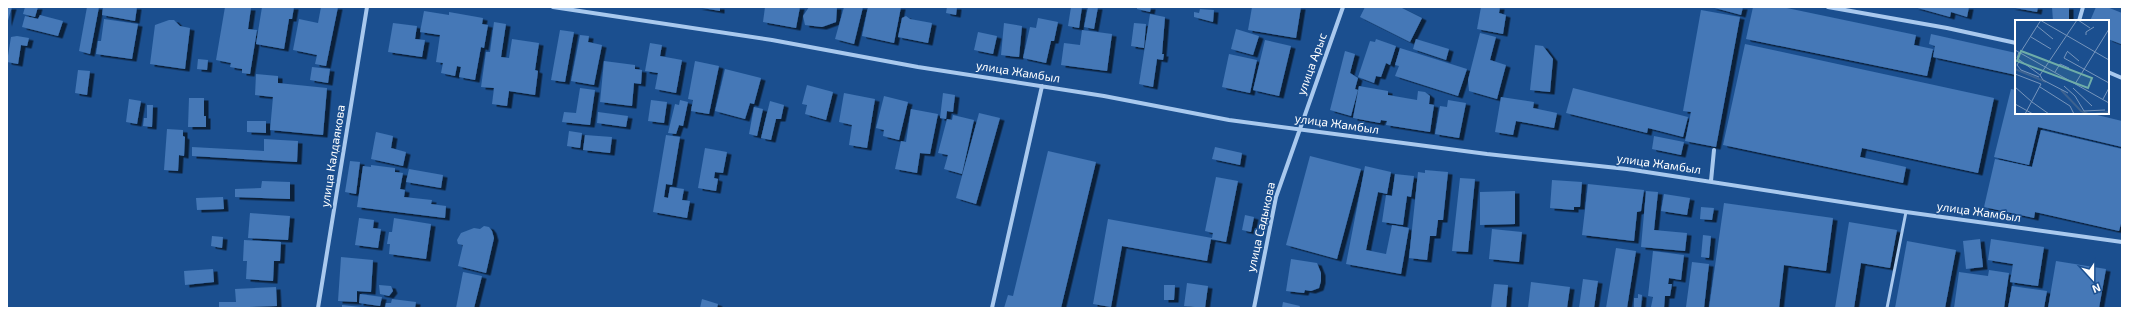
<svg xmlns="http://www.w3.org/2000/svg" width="2129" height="315" font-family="'Exo 2',sans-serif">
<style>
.building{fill:#4478b7;filter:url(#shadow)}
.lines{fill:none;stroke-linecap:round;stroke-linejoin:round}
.lane{stroke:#a9c9ee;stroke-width:3}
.street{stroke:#a9c9ee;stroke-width:4}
.labels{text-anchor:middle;stroke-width:3.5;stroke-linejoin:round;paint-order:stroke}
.street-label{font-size:12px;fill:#fff;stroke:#1b4f8f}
.inset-river{fill:none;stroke:#3c6290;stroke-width:2}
.inset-road{fill:none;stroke:#7695bc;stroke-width:1}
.view{fill:#6fada8;fill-opacity:0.15;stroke:#6fada8;stroke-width:2}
.inset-edge{fill:none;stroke:#fff;stroke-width:2}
</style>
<defs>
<filter id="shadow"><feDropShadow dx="4.5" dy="2.5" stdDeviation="0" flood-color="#0009"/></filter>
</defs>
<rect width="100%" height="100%" fill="#1b4f8f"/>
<path class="building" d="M7,7H12L7,24Z
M25,7H38L35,17L23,14Z
M87,7H99L90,54L79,51Z
M103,7H137L135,21L102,15Z
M225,7L251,8L248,29L257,30L250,74L242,73V69L230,67L231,63L216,60Z
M262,7H294L292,19H289L284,49L256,44Z
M321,7H338L326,66L315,64L317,55L293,50L299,19L318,23Z
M697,7H720V11Z
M765,7H800L796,28L763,22Z
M809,7H837L836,22L822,27L805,25L803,16Z
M844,7H863L854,44L835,39Z
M868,7H901L894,43L862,36Z
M947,7H957L956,15L946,13Z
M1071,7H1082L1079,28L1068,26Z
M1088,7H1098L1094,29L1084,27Z
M1137,7H1151L1150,12L1137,9Z
M1252,7H1301L1296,38L1248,30Z
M1365,7H1400L1422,18L1410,42L1360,17Z
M1481,7H1500L1499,13L1506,15L1503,34L1477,29Z
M1711,7H1743L1741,15Z
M1753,7H1782L1916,35L1914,45L1933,49L1927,76L1746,39Z
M1914,7H1969L1967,17L1951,12L1950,17Z
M2010,7H2038L2037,12Z
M2052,7H2069V21H2053Z
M2096,7H2107L2122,13L2121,44L2108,39V21H2090Z
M1200,9L1214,10L1213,22L1194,17V12L1199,13Z
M1701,10L1740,17L1716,147L1685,141L1691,112L1683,111Z
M424,11L449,15V12L483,18L482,24L488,25L484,48L481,47L475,80L459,77L461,67L457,66L455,76L441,73L443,63L436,62L440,35L420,32Z
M1150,14L1165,17L1162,54H1164L1163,60L1157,59L1153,87L1139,84Z
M40,15L63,21L58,36L22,27L25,16L38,19Z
M906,16L910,19L932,23L928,43L898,37L902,18Z
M1038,18L1058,22L1054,41H1051L1046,63L1023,58L1030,27L1036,28Z
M104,19L138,24L132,59L96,54L98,41H101Z
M169,20H174L180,26L190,28L185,69L150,64L155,25Z
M494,22L506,24L501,57L509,58L512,39L539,43L535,70L538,71L535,95L509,91L507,106L492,104L494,88L481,87L486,52H490Z
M393,23L417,26L415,39L425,40L422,57L388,52Z
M1004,23L1022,26L1019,57L1001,55Z
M1134,23L1146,24L1144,48L1131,46Z
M1236,29L1259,36L1253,55L1231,49Z
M560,30L574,32L565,82L551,80Z
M1082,30L1112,34L1107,71L1061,65L1064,43L1080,45Z
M978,32L997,36L993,54L974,50Z
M1480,33L1496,37L1490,60L1506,65L1497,99L1469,91L1468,80Z
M1931,34L2016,53V75L1933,57L1935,46L1929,44Z
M580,35L589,36L588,42L602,45L594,85L571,81Z
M17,36L29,38L27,46L21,45L18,64L7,62L11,37Z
M1376,39L1396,46L1390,65L1386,63L1381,77L1376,76L1374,83L1358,77L1370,41L1375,42Z
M1416,39L1449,49L1446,60L1413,49Z
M1265,40L1291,46L1279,96L1253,90Z
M650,43L662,45L660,56L682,60L676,93L655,89L658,73L645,71Z
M1745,44L1994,98L1978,173L1862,148L1860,157L1906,167L1903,183L1723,145Z
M1535,45L1543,46L1553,59L1550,92L1530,90Z
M1400,48L1467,69L1458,96L1395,76L1399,66L1395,65Z
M1345,51L1355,54L1350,73L1358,78L1355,89L1358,90L1351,116L1330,110Z
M1229,54L1257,60L1250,93L1222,87Z
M198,59L208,60L207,70L197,69Z
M604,61L635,65V69L642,70L641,84L634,83L632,106L600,102Z
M695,61L719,66L709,114L691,111L693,100L688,99Z
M312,67L330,69L328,83L310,80Z
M725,69L761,78L754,104L750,103L745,119L715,111Z
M78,70L90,71L87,95L75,93Z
M256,74L278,76V83L327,88L323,135L270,130L273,97L255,95Z
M807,85L833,92L826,120L805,114L807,105L802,104Z
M1359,86L1388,91V95L1417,100L1418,91L1425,92L1430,96L1429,104L1434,105L1430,132L1386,125L1387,121L1381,120L1380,123L1353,118Z
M580,88L595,90L590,125L562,122L564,112L576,113Z
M1573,88L1688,117L1683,137L1648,128L1647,133L1566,113Z
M2011,89L2016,90V113H2089L2122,121V147L2038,127L2029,165L1994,157Z
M844,93L875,99L867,148L849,145L852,125L839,122Z
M943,93L955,95L953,112L947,111L946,119L940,118Z
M884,96L908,102L899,140L883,136L884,130L876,128Z
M1501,97L1534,102L1533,108L1557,113L1554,128L1516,121L1513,135L1495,132Z
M189,98H204V116H206V127H188Z
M129,99L141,101L137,124L126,122Z
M651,100L667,102L664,123L648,121Z
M680,100L688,102L683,126L679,125L676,134L668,133L675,104L679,105Z
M1448,100L1466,103L1459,138L1435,134L1440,106L1447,107Z
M770,101L784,105L781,119H776L771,140L761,138Z
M147,105H153L152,127L143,126L144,118H147Z
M754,107L763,109L757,136L749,134Z
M911,109L938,114L930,154L920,153L917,173L895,169L901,141L906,142Z
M598,112L628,116L626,127L597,123Z
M979,113L1000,118L976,204L956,198Z
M953,115L974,120L962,174L944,169L948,155L938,153L947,119L952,120Z
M247,121H266V133L247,132Z
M167,129L183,130V136L185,137L184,156L179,155L178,171L164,170Z
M2041,130L2122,149V220L2119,231L2035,212L2034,218L1984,207L1995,159L2032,167Z
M569,131L582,133L580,148L567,146Z
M376,132L393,136L391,148L406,152L403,166L371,159Z
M585,135L612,137L610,153L583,150Z
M666,135L680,137L672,185L666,184L664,197L668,198L670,187L684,189L682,200L690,201L687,218L653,212Z
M1654,136L1684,142L1681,155L1652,149Z
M264,139L298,141L297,162L192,156V147L264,151Z
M1215,147L1242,153L1240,165L1212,159Z
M705,148L727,152L723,173L715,172L714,178L718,179L716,191L698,188Z
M1048,151L1096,162L1061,308H1004L1008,295L1013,296Z
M1310,156L1361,169L1337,259L1286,245Z
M350,161L360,162L356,194L345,192Z
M371,165L395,168V172L403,173L400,189L405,190L404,197L432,200L431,204L446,206L445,218L357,207L363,166L371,167Z
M1365,166L1391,172L1387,194L1378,192L1366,250L1386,254L1392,225L1409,228L1401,274L1346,264Z
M409,169L443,175L441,188L406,182Z
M1425,170L1448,172L1443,220H1438L1436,236H1430L1427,260L1409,258L1418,172L1425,173Z
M1395,174L1414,176L1411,197L1407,196L1403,225L1382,222L1386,195L1392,196Z
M1216,177L1238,181L1226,242L1211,239L1207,261L1122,246L1111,307L1093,304L1108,219L1212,238L1213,233L1205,231Z
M1460,178L1475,179L1468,252L1452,251Z
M1552,180L1582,182L1580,207H1574V210L1550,208Z
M262,181L290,182V199L235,197V189L261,188Z
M1588,184L1644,190L1641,211L1637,212L1634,241L1582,235Z
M1515,191V224L1480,225V192Z
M1646,191L1658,192L1654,230L1687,233L1685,251L1641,247Z
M1664,194L1690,198L1687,215L1661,211Z
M223,197L224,209L197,210L196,198Z
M1724,203L1833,218L1826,271L1784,265L1779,308H1709Z
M1701,207L1714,208L1712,220L1700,219Z
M250,213L290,216L288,240L248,238Z
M1245,215L1254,217L1251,232L1242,230Z
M359,218L374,220L373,228L381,229L378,248L355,245Z
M394,218L431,224L426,259L389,254L390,244H387L389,232H392Z
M1849,222L1897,230L1890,268L1861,263L1854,308H1835Z
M484,226L489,227L492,231L494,238L486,273L458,266L463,245L458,244L457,240L461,233L474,228L480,229Z
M1492,229L1522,232L1519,262L1489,259Z
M1703,235L1711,236L1709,258L1701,257Z
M212,236L223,237L222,248L211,246Z
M1980,239L1983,267L1966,269L1963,241Z
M1991,239L2044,247L2038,286L2010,282L2013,264L1988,260Z
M244,240L281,242L280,261H274L273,281L246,279L247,261H243Z
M1907,241L1956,250L1945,308H1895Z
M1616,248L1636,251L1627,308H1606Z
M1653,251L1684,255L1681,280L1669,278L1668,284H1672L1670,296H1665L1664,308L1651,307L1653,297L1648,296Z
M341,257L373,260L371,292L357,291V302L338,301Z
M1291,259L1317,263L1321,273V281L1319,288L1311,291L1305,290L1304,293L1286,291Z
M2056,261L2106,269L2099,308H2048Z
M1692,262L1709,264L1704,308L1686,307Z
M213,269L214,282L185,285L184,271Z
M1989,270L2009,273L2004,308H1954L1959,272L1988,276Z
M463,272L482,276L474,308H456Z
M1583,279L1598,281L1594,308H1579Z
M1531,282L1570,287L1567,308H1528Z
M1187,283L1208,286L1205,308L1184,306Z
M1494,284L1508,285L1506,308H1491Z
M379,285L391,286L393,291L389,296L380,294Z
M1164,285H1175L1174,300H1164Z
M2012,286L2047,291L2044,308H2008Z
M276,287L277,306L219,308V302H236L235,289Z
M360,294L382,297L380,306L359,303Z
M1638,294L1642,295L1641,308H1634V298H1638Z
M392,299L416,302L415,308H385L386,303H391Z
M702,299L718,304L717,308H700Z
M1283,302L1300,306L1299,308H1282Z
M342,305L361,307V308H342Z"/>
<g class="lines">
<path class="lane" d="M1887,308L1906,212"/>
<path class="street" d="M553,7L772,40L918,67L1104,96L1229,120L1487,154L1627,169L1906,212L2122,242
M1828,7L1947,28L2016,43
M2079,21L2083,7
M2108,72L2122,78
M1711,181L1714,150
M318,308L367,7
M992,308L1042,86
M1254,308L1276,197L1343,7"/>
</g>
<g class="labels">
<g class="street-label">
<text transform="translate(1312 64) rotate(-70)" y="4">улица Арыс</text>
<text transform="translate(1018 72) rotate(9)" y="4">улица Жамбыл</text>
<text transform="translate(1337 124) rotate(8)" y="4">улица Жамбыл</text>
<text transform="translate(333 156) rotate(-81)" y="4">улица Калдаякова</text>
<text transform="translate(1659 164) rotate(8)" y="4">улица Жамбыл</text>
<text transform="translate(1979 212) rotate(8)" y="4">улица Жамбыл</text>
<text transform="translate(1261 227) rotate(-77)" y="4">улица Садыкова</text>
</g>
</g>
<g transform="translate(2015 20)">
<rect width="94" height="94" fill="#1b4f8f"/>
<path class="inset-river" d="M0,49L31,62M46,70L66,91L73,94M80,94L94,92"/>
<path class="inset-road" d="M25,0L94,40M63,0L75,8M22,6L38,19M71,15V12L79,7M16,17L36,29M0,30L94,83M52,31L64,41M4,32L2,38L25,55M52,32L49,38L94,63M5,33L26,0M5,40L2,45L6,50L24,57M40,52L45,44L54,48M0,54L26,64L10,94M60,64L94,9M49,66L60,76L69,91L90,90M0,67L17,82M25,67L55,86L59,94M58,68L77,86M53,73L28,60L25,55L62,0M88,79L94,68M17,82L34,94M0,84L18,94"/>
<path class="view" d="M6,31L77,58L73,68L2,41Z"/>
<rect width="94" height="94" class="inset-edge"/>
</g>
<rect width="2129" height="315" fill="none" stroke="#ffffff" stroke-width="16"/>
<g transform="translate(2093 279) rotate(159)" stroke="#1b4f8f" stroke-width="3" paint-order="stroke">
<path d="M0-3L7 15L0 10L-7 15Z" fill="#ffffff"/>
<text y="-6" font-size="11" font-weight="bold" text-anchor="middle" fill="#ffffff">N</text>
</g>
</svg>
